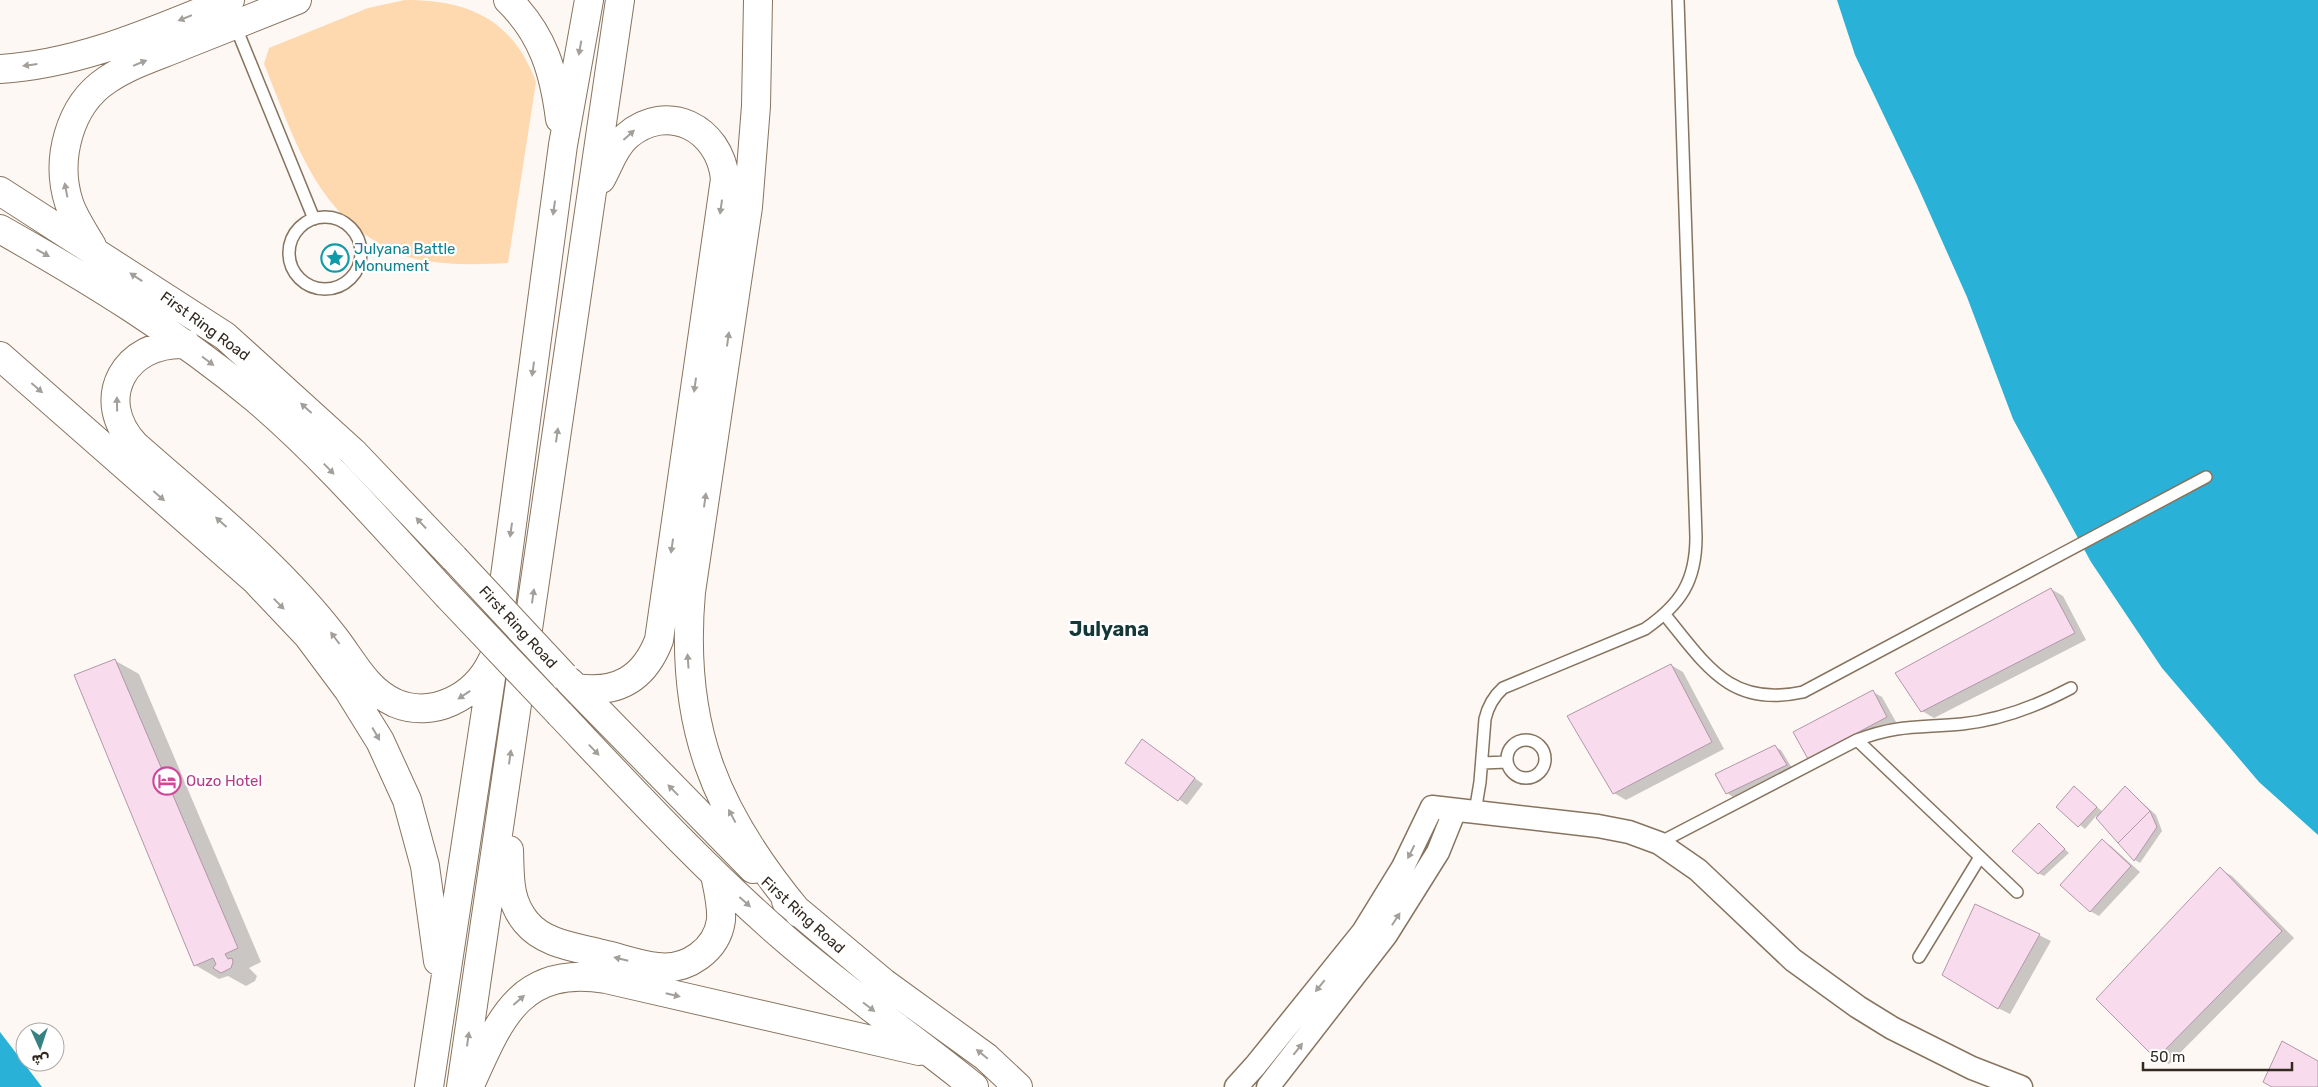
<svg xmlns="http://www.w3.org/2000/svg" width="2318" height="1087" font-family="Rubik,'Noto Naskh Arabic',sans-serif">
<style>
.green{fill:#fed8af}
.water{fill:#2ab1d8}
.shadow{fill:#0003}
.building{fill:#f8dced;stroke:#b197a7}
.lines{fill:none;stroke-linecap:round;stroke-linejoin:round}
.service-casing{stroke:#87745f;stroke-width:14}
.minor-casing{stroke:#87745f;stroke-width:25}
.primary-casing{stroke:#87745f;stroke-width:30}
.service{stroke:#fff;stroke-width:11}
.minor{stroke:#fff;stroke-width:22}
.primary{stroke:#fff;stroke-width:28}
.primary-bridge-casing{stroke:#87745f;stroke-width:30;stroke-linecap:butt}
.primary-bridge{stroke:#fff;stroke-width:28}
.oneway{fill:#a39f9b}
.labels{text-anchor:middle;stroke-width:4.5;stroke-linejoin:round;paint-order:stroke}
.culture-label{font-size:15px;fill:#0d838f;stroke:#fff;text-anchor:start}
.street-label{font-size:15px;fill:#322a21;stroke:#fff}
.hotel-label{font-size:15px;fill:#b23c85;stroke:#fff;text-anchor:start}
.district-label{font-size:20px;font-weight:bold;fill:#143738;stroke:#fff}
</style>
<rect width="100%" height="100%" fill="#fdf8f4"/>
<path class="green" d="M405,0C470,0 513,20 536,82L508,263C472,265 433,266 398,254C390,252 382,245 375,241C311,202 291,129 264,64L269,48L368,8Z"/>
<path class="water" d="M1837,0H2318V835L2259,782L2162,668L2091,562L2013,419L1967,297L1918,187L1855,55Z
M0,1032L42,1087H0Z"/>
<path class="shadow" d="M2051,589L2063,596L2086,640L1934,718L1922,711Z
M114,660L139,674L261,962L249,968L257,976L255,981L246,986L228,976L219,979L195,965Z
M1671,665L1683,672L1724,749L1626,800L1614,793Z
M1873,692L1882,697L1896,722L1817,763L1809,758Z
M1143,741L1203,784L1187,805L1127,762Z
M1775,747L1781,750L1792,768L1733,797L1727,793L1717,775Z
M2074,788L2103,812L2126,788L2156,815L2162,831L2140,863L2135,860L2096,816L2085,829L2057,807Z
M2040,825L2069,853L2044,876L2038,873Z
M2102,841L2111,846L2140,872L2099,916L2090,911Z
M2220,869L2232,876L2294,938L2169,1064L2157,1058Z
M2039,935L2051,941L2010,1014L1998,1008Z"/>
<path class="building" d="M2051,588L2075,633L1921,712L1895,673Z
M115,659L238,948L225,954L228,959L232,958L233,962L231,968L221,973L213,968L216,964L213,958L194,966L74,675Z
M1671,664L1712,742L1613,794L1567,716Z
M1873,690L1887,717L1808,759L1793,732Z
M1142,739L1195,778L1178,801L1125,763Z
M1775,745L1787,765L1726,794L1715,774Z
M2074,786L2097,807L2078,827L2056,807Z
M2125,786L2150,811L2118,843L2096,818Z
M2150,811L2157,827L2134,861L2118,843Z
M2039,823L2065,849L2038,874L2012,851Z
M2102,839L2131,866L2090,912L2060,885Z
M2220,867L2282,931L2156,1059L2096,999Z
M1975,904L2040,934L1998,1009L1942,975Z
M2282,1041L2318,1061V1087H2272L2263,1082Z"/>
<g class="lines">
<g class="service-casing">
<path id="service" d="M235,25L314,219
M289 253a36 36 0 1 1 72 0a36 36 0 1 1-72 0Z
M1665,615C1706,665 1730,708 1803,692L2206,477
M1857,740L2017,892
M1507 759a19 19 0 1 1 38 0a19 19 0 1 1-38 0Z
M1482,763L1507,762
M1475,812L1480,782L1485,719C1488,706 1493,697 1503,688L1645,629C1681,604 1696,581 1696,537L1678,0
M1659,843L1857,740C1899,724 1920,728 1962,724C2001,720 2037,706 2071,688
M1919,957L1980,857"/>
</g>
<g class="minor-casing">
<path id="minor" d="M1236,1087L1255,1066L1363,932L1403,867L1432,807L1598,826L1629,832L1659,843L1698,870L1793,960L1858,1007L1892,1028L1972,1068L2021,1087
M1268,1087L1386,935L1438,852L1455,810"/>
</g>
<g class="primary-casing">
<path id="primary" d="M508,0C543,34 554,72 560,119
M758,0L756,106L748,207L691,592C679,726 715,812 799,913
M0,69C82,64 155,30 230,0
M0,191L225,336L353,452L454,558
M0,229C90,280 177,333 256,399C325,458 385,528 447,595
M92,246C84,232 74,218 69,203C55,160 69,105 107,80C130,64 158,56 184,45C221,30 259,15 297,0
M186,344C125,341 92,399 135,445C204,506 278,564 334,637C352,660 366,690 395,703C433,719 475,697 492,661
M0,356L255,580L308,636L349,691L380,741L407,800L425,866L438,961
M570,682L753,869
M576,688C617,694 644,679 659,640L725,179C720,128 667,101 627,136C614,147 609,165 601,179
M560,714C632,790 704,868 783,937C844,990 911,1036 974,1087
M509,850C510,877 508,900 526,922C544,944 575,947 602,954C620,958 639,965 657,967C687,971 717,950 721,920C722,905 718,889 715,875
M786,901L884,983L986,1057L1018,1087
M471,1083C500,1018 521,965 606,979L919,1051
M429,1087L494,658L563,145L589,0
M461,1087L620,0"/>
</g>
<use href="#service" class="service"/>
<use href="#minor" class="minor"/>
<use href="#primary" class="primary"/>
<g class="primary-bridge-casing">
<path id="primary-bridge" d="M454,558L564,676
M447,595L560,714"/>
</g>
<use href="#primary-bridge" class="primary-bridge"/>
</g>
<defs><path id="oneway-solid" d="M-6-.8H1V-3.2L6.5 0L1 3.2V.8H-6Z" transform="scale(1.25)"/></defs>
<g class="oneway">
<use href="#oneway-solid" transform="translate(185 18) rotate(158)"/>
<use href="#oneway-solid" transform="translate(580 48) rotate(100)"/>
<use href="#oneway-solid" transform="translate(140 63) rotate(-22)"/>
<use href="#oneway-solid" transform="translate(30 65) rotate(173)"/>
<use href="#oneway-solid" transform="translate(629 135) rotate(-42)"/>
<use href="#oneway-solid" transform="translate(66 190) rotate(-101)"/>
<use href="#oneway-solid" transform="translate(721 207) rotate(98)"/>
<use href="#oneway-solid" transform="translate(554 208) rotate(98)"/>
<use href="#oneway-solid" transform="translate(43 253) rotate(29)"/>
<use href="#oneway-solid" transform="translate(136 277) rotate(-147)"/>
<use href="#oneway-solid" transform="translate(728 339) rotate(-82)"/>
<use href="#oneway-solid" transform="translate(208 361) rotate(37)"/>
<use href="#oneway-solid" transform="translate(533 369) rotate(98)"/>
<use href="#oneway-solid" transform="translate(695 385) rotate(98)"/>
<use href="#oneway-solid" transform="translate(37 388) rotate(41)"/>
<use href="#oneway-solid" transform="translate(117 404) rotate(-91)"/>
<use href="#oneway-solid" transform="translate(306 408) rotate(-138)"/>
<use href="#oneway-solid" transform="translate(557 435) rotate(-82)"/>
<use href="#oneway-solid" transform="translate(329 469) rotate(46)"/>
<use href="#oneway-solid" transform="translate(159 496) rotate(41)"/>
<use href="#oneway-solid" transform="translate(705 500) rotate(-82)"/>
<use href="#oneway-solid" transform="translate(221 522) rotate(-138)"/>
<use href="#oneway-solid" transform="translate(421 523) rotate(-133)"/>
<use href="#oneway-solid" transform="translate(511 530) rotate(98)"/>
<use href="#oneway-solid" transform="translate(672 546) rotate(98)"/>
<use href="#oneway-solid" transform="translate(533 596) rotate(-82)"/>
<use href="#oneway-solid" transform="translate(279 604) rotate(46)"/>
<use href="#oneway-solid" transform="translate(335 638) rotate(-127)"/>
<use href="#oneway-solid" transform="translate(688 661) rotate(-94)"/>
<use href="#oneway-solid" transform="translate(464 695) rotate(146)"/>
<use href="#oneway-solid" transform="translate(376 734) rotate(60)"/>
<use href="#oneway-solid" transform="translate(594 750) rotate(46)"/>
<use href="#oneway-solid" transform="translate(510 757) rotate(-82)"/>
<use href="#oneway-solid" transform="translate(673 790) rotate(-134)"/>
<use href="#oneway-solid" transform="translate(732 816) rotate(-118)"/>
<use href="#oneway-solid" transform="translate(1411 852) rotate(117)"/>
<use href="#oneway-solid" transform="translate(745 902) rotate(42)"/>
<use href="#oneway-solid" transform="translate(1396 919) rotate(-57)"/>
<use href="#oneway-solid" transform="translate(621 959) rotate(-166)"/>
<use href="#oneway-solid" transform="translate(1320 986) rotate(129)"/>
<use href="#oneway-solid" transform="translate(673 995) rotate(13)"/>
<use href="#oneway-solid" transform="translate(519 1000) rotate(-41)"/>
<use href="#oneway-solid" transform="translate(869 1007) rotate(37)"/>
<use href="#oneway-solid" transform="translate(468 1039) rotate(-82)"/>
<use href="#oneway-solid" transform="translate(1298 1049) rotate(-52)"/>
<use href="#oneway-solid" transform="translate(982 1054) rotate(-141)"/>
</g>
<defs>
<g id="sight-ring" transform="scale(1.4375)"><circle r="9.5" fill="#fff" stroke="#0f9aa8" stroke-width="1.5"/><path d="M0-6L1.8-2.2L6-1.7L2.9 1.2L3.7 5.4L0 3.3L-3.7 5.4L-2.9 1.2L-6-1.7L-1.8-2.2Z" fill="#0f9aa8"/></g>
<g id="hotel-ring" transform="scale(1.4375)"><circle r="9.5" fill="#fff" stroke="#d1479c" stroke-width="1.5"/><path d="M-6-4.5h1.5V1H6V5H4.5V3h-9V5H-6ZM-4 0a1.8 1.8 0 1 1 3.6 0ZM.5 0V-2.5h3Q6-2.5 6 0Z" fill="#d1479c"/></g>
</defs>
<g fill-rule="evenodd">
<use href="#sight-ring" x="335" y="258"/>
<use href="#hotel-ring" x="167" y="781"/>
</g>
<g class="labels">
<g class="culture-label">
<text x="354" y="254">Julyana Battle<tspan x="354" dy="17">Monument</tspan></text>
</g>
<g class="street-label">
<text transform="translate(205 326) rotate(36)" y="5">First Ring Road</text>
<text transform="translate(518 627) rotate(47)" y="5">First Ring Road</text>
<text transform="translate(803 915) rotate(42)" y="5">First Ring Road</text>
</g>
<g class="hotel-label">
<text x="186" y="786">Ouzo Hotel</text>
</g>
<g class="district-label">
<text x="1109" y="636">Julyana</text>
</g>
</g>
<g transform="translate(40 1047) rotate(177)"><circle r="24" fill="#ffffff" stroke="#adaaa6"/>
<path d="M0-4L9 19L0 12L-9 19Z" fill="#388182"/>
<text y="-8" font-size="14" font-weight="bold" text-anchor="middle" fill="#322a21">ش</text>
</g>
<path d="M2143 1062v8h149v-8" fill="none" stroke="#322a21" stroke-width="2.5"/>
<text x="2150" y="1062" font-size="15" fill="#322a21" stroke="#ffffff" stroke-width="4" paint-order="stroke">50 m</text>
</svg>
